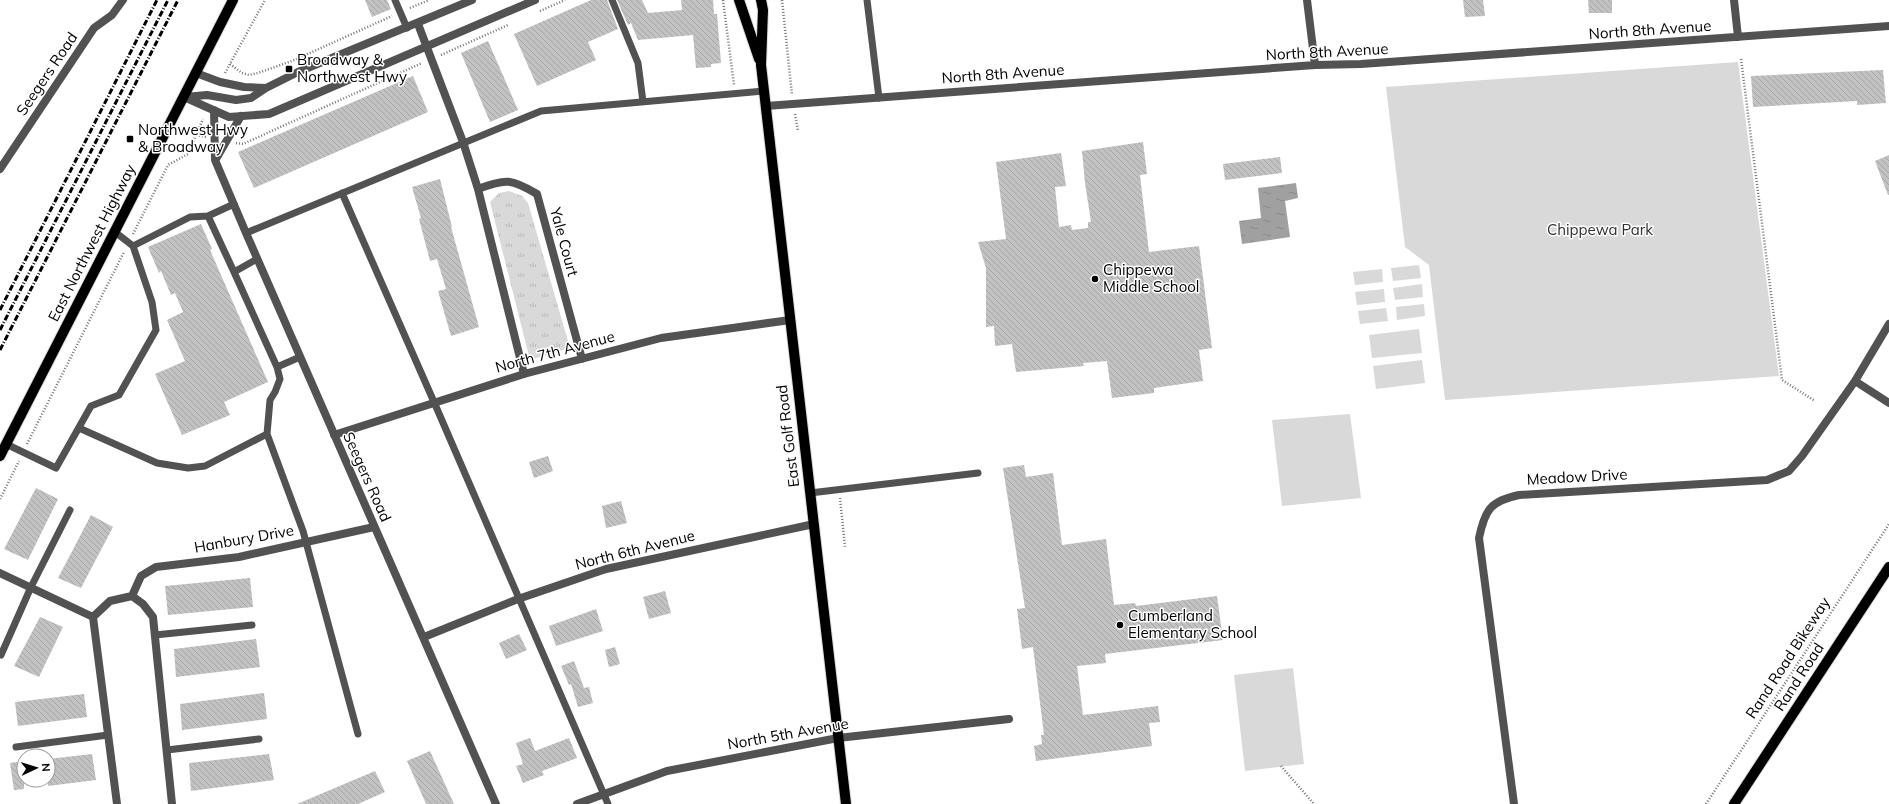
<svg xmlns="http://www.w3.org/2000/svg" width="1889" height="804" font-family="Mulish,sans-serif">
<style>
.grass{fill:url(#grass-tufts)}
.green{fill:#d9d9d9}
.water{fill:url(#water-ripples)}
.building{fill:url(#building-back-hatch)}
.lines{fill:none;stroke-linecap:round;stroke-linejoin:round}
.primary-casing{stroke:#dbdbdb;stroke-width:12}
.path{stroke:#747474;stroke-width:2.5;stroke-dasharray:1 2;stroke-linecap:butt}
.service{stroke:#525252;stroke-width:7}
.minor{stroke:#525252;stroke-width:8}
.tertiary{stroke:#525252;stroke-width:8}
.primary{stroke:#000;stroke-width:10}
.rail{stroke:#000;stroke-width:3;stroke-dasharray:6 2 1 2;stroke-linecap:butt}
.poi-dot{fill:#000;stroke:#fff;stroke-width:1.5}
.labels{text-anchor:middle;stroke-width:3;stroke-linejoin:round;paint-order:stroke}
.street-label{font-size:15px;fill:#000;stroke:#fff}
.poi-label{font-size:15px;fill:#000;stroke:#fff;text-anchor:start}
.park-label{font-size:15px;fill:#303030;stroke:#fff}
</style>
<defs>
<pattern id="grass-tufts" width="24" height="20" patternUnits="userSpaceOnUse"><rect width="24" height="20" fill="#d9d9d9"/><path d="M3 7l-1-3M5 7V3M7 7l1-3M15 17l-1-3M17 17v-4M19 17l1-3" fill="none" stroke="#b8b8b8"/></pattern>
<pattern id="water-ripples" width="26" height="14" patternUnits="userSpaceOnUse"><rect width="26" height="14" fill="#a0a0a0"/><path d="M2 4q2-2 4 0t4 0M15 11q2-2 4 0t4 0" fill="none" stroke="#888"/></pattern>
<pattern id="building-back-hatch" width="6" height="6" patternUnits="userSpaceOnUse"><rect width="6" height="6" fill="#c2c2c2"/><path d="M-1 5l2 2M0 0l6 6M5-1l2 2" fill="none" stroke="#a5a5a5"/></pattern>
</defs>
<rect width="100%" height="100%" fill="#fff"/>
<path class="grass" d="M509,191L522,196L528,203L570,348L530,360L490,202L499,193Z"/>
<path class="green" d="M1738,62L1779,376L1445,400L1429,265L1405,247L1386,87Z
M1419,265L1421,278L1393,281L1391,268Z
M1382,269L1383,282L1355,285L1353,272Z
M1422,284L1423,297L1395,300L1393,288Z
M1384,289L1385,302L1357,305L1355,292Z
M1424,304L1425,316L1397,320L1396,307Z
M1386,308L1388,321L1360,324L1358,311Z
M1419,329L1422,353L1372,358L1369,335Z
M1422,360L1425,383L1376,389L1373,366Z
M1350,414L1361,498L1282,506L1272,420Z
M1293,668L1304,764L1245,771L1234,675Z"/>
<path class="water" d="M1296,183L1298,198L1285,201L1290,237L1242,244L1239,221L1261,218L1258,188Z"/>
<path class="building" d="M365,0H387L391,9L372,17Z
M591,0H607L618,29L588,42L596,60L537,86L514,34Z
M617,0H642L648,13L682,10L681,0H713L714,14H717L721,63L711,64V67L696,68L693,35L638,40L631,23L628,25Z
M1463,0H1483L1485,16L1465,17Z
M1588,0H1612V13H1589Z
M488,41L518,110L490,122L461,53Z
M1883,70L1886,103L1857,105V101L1753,107L1751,76Z
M413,76L428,112L254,188L238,152Z
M1143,142L1147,174L1140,175L1149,252L1199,246L1212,348L1199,350L1203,381L1154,388V393L1112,398L1107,361L1083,363L1084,366L1016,372L1012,344L995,346L994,326L986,327V268L978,242L1006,239L996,162L1061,153L1066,186L1055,187L1059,227L1071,225L1072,230L1088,228V222H1091L1085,183L1082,151Z
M1889,155V195H1888L1875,161Z
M1280,157L1282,173L1225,180L1223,164Z
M440,179L452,227H451L479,327L451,336L438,291L446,289L437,259L430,261L419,219L421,218L412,187Z
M201,224L212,249L210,250L268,382L224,402L230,415L182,435L155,374L185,361L167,320L183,312L175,293L171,295L161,271L159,273L148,247Z
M548,456L553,471L534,478L529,462Z
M1024,465L1026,477L1053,473L1062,545L1106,539L1114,605L1135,603L1136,606L1217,596L1223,640L1105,654L1106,663L1077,666L1083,715L1158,706L1160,722L1149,723L1152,746L1036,761L1034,746L1042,744L1041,735H1044L1033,647L1022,649L1017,609L1025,608L1003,468Z
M36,488L58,499L28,560L4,549Z
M621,501L627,523L606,528L602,506Z
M91,515L113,527L81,588L58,578Z
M250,578L253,607L168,615L165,586Z
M665,591L671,613L649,619L643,597Z
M596,609L603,631L556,646L549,626Z
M40,617L63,627L39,677L14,666Z
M519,634L527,650L506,659L499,643Z
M256,639L260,667L176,677L174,649Z
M615,647L620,664L609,667L605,650Z
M574,661L584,688L589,687L593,703L578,707L571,684L569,685L561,666Z
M264,693L267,719L182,730L180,704Z
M84,694L87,717L18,726L15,702Z
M530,738L535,751L569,738L577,758L542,771L544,775L523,783L516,766L523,764L516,743Z
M430,751L454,804H426L407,761Z
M92,754L96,780L48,786V759Z
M269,754L274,780L191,791L189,763Z
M24,761V789L14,790L10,763Z
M375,771L385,792L358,804H297Z"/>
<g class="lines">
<g class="primary-casing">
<path id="primary" d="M739,0L759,59
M761,0L763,10L761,65L764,91L846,804
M0,456L233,0
M1734,804L1889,567"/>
</g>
<path class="path" d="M723,0L734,85
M782,0L792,95
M410,8L429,0
M540,11L565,0
M441,55L508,25
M1741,59L1782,380L1815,401
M230,64L242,73L249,75L258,73L292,61L392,16
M225,73L265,0
M795,114L798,131
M196,135L206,137
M236,143L243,144L422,63
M133,234L168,165L188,154L203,119
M27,444L124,252
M840,498L845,547
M0,499L19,461
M1281,766L1314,804
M1706,804L1889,524"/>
<path class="service" d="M395,0L407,28
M612,0L638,63L643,102
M867,0L879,98
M342,193L434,402L608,804
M246,233L541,111L764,91
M133,246L190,217L208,216
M257,259L234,272L277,367L300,357
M234,272L208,216L234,204
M277,367L280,379L275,392L270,400L267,434L303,531L358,734
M79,428L157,463L188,468L205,466L267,434
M6,444L56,468L91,406L119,395L156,330L152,302L133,246L115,232
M810,493L978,473
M155,635L252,625
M1,655L31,587L70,510
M16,747L108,735
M167,750L259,739"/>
<path class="minor" d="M1307,0L1315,65
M1734,0L1738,37
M418,24L463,142L478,189L524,374
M766,106L1315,65L1361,64L1889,26
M0,169L94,28L112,15L123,0
M478,189C506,178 512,179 537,194L582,359
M1855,381L1889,403
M334,435L524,374L661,338L790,320
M0,573L93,617
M132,596L141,576L156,567L239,557L374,527
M424,637L518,599L606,569L814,524
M117,804L93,617L110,601L132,596L143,604L153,617L172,804
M577,804L667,771L838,738L1009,719
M1514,804L1479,538C1485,509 1491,501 1519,495L1767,480L1789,471L1802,456L1855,381L1889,324"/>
<path class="tertiary" d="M196,73L220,82L244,87L266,88L298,72L472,0
M184,97L229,117L269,114L535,0
M185,97L207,95L236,100L251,98L266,88
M214,110L215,160L246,233L496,804
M216,159L241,116"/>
<use href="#primary" class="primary"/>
<path class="rail" d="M0,310L157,0
M0,330L168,0
M0,350L178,0"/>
</g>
<g class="poi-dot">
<rect x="285" y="65" width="8" height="8" rx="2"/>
<rect x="126" y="135" width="8" height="8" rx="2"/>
<circle cx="1095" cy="279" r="4"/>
<circle cx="1120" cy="625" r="4"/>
</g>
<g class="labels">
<g class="street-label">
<text transform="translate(1650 30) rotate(-4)" y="5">North 8th Avenue</text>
<text transform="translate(1327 52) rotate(-3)" y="5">North 8th Avenue</text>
<text transform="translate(47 74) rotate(-56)" y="5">Seegers Road</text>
<text transform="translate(1003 74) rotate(-4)" y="5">North 8th Avenue</text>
<text transform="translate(564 242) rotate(75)" y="5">Yale Court</text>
<text transform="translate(92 243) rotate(-63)" y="5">East Northwest Highway</text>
<text transform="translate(555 352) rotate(-15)" y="5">North 7th Avenue</text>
<text transform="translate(788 436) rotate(-97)" y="5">East Golf Road</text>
<text transform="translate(367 477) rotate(66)" y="5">Seegers Road</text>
<text transform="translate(1577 477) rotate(-3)" y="5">Meadow Drive</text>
<text transform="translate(244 539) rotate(-10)" y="5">Hanbury Drive</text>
<text transform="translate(635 550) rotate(-14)" y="5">North 6th Avenue</text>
<text transform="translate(1788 658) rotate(-57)" y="5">Rand Road Bikeway</text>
<text transform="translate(1799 677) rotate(-57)" y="5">Rand Road</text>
<text transform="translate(788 734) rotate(-10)" y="5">North 5th Avenue</text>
</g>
<g class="poi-label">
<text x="297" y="65">Broadway &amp;<tspan x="297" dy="17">Northwest Hwy</tspan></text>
<text x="138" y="135">Northwest Hwy<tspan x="138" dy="17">&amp; Broadway</tspan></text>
<text x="1103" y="275">Chippewa<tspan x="1103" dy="17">Middle School</tspan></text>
<text x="1128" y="621">Cumberland<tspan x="1128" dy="17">Elementary School</tspan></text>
</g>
<g class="park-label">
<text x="1600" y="235">Chippewa Park</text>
</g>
</g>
<g transform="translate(36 768) rotate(86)"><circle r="19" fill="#ffffff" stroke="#999999"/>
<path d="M0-3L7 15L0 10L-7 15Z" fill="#000000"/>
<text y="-6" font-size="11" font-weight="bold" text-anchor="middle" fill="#000000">N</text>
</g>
</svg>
